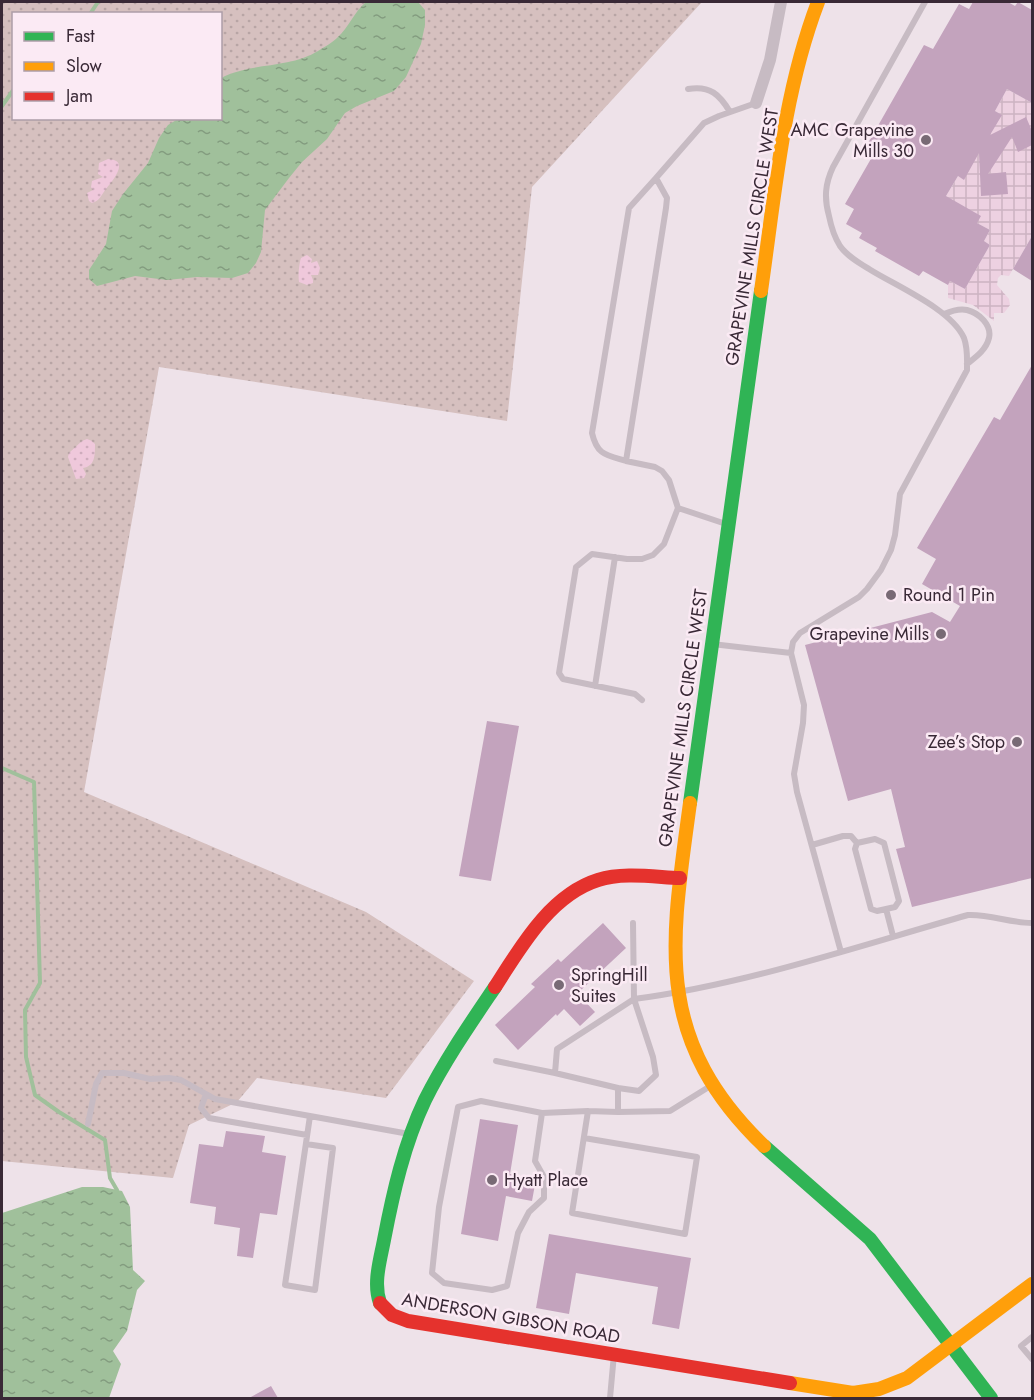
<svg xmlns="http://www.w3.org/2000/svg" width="1034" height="1400" font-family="Jost,sans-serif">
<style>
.grass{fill:url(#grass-dots);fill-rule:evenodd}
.sand{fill:url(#sand-dots)}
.plaza{fill:url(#plaza-grid)}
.water{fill:url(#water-ripples)}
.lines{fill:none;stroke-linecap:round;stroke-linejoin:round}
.stream{stroke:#a0c09b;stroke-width:4}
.building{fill:#c3a3bd}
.lane{stroke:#c7bbc3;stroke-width:6}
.street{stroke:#c7bbc3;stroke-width:12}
.fast{stroke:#30b455;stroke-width:14}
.slow{stroke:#ff9f0a;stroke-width:14}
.jam{stroke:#e5322d;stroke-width:14}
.poi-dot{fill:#786a75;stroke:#fbeaf4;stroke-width:2}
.labels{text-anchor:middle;stroke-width:5;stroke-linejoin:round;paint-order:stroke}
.poi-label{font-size:18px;fill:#392936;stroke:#fbeaf4;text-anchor:end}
.street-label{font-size:18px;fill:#392936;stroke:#fbeaf4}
</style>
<defs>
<pattern id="grass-dots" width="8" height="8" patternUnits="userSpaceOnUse" patternTransform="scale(1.5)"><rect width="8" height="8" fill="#d6c0bf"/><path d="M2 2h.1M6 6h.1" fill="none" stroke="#b8a5a5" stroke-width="1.8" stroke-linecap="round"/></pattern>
<pattern id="sand-dots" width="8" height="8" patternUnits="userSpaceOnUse" patternTransform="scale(1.5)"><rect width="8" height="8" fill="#efc8db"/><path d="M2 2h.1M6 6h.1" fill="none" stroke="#ceacbd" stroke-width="1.8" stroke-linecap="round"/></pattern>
<pattern id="plaza-grid" width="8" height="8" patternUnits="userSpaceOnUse" patternTransform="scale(1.5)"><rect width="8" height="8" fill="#edd1e1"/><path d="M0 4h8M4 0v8" fill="none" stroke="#ccb3c2"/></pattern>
<pattern id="water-ripples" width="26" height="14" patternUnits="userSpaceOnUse" patternTransform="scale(1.5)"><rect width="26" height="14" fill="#a0c09b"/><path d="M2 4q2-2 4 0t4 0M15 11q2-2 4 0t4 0" fill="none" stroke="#839c7f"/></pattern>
</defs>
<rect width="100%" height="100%" fill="#eee2e9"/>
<path class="grass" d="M2,2H702L532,187L507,421L159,367L84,792L366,912L474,981L386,1098L257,1078L237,1102L189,1125L173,1178L2,1161ZM14,14H220V118H14Z"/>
<path class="sand" d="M108,159C131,160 112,181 106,189C101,195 100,201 92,203L89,201L87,193L93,190L91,187L92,181L103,177L98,174L99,163Z
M307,255L312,259L311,263L317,261L320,268L318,275H311L313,280V283L307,285L299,282C298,276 299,264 301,258Z
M87,439L92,441L95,444C95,456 95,466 83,468L86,474L84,478L76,479L68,457L69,453L82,441Z"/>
<path class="plaza" d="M1007,89L1032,103V236L1009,276L1001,275L998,278L997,285L1009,299L1010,305L1004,313H994V321L973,305L948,298V285L950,281L965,289L990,245L984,241L990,230L977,223L946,196L958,176L964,179V164L1001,115L995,111Z"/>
<path class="water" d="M366,2H418L425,10V25L421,44L406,77L394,91L357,106L345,113L327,139L302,162L289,178L265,210L261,252L256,263L248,273L232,278L197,277L167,280L135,276L97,286L89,279V270L106,244L112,211L123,194L148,163L159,138L168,125L178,119L220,118L221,78C251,62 289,69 318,51C324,47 332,43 337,38C349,27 354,12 366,2Z
M82,1187H103L122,1191L130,1207L133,1270L145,1281L137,1290L127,1331L113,1351L121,1364L109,1398H2V1213Z"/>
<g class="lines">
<path class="stream" d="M90,14L98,2
M2,106L14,89
M2,768L34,782L40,983L25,1010L26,1057L35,1095L59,1112L105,1140L110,1178L117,1190L115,1192"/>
</g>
<path class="building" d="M973,2H1008L1015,6L1018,2L1032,10V103L1007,89L995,111L1002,115L990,135L1026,117L1032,131V145L1018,152L1012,137L988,174L1006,172L1008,194L981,196L979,153L964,180L958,176L946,196L981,216L977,223L990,230L984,241L990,245L965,289L950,281L948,285L923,271L919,276L875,251L877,248L859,238L862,233L846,224L854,209L845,204L872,157L863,152L924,45L933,49L959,4L969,9Z
M1032,236V281L1013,269Z
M1032,365V878L912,907L896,849L905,847L891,789L848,801L805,645L932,612L950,622L960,606L922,584L936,559L917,548L994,417L1000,420Z
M487,721L519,726L491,881L459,876Z
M603,923L626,948L581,990L583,992L579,995L595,1012L580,1026L564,1009L557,1016L556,1014L518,1050L495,1025L535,987L531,984L558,959L561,962Z
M480,1119L518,1125L510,1174L536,1179L532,1201L506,1196L498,1241L461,1234Z
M226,1131L265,1136L262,1152L286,1156L277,1215L260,1213L253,1258L237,1256L240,1228L214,1224L216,1207L190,1203L199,1144L223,1147Z
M549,1234L691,1258L679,1329L652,1324L658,1287L576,1273L569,1314L536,1308Z
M271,1386L278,1398H249Z"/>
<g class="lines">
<path class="lane" d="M688,89C710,85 720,95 730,112
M944,314C951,311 959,308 967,310C979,313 992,325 989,338C986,350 976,357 967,364
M626,461C606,455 597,455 592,433L629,208L656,178
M678,508L726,524
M712,644L791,653
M595,686L615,557
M642,700L635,694L563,679L559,673L576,567L592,554L627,559H642L653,555L664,544L678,508L669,480L662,471L655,467L626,461L666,208L667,198L656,178L704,123L719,116L756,103
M812,845L843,836H851L857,843
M886,909L895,907L899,901L884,843L875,839L857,843L855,849L871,909L877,911L886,909L893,936
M633,923L634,999C747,984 858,946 968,915C990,914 1010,923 1032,923
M841,952L797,792L794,774L803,723L804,705L791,653L793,642L800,633L859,597L867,589L881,570L891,550L895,535L900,494L967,370C967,359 968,349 964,338C951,309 896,286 869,269C859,263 847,256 840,246C835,238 831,226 829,216C824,198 825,184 833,167L925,2
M496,1061L555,1073
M618,1088L555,1073L557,1049L634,999L653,1057L656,1075L639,1091L618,1088V1112L670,1111L712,1085
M542,1113L481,1101L458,1107L439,1207L432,1273L444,1283L492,1290L507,1286L518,1233L529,1212L544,1198V1177L535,1161L542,1113L588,1111
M88,1124L96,1084L102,1073H124L150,1079L169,1078L181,1080L206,1094
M307,1135L209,1118L201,1108L206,1094L215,1099L310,1116
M584,1138L697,1157L685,1234L572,1213L588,1111L618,1112
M306,1144L333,1148L315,1290L285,1285L310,1116L409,1134
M1032,1337L1021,1346L1032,1359
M610,1398L614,1354"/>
<path class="street" d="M756,103L770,60L781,2"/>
<path class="fast" d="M690,803L761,291
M764,1146L870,1239L991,1398
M380,1303C373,1283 380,1261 384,1240C393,1193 404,1144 425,1100C445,1060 470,1024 495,987"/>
<path class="slow" d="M761,291C775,194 783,94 818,2
M690,803C671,943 652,1038 764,1146
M790,1383L853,1393L879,1389L907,1378L1032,1284"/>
<path class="jam" d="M495,987C520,948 550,895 598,880C623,872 654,877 680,878
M380,1303L392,1315L408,1321L790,1383"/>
</g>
<g class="poi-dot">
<circle cx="926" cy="140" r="6"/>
<circle cx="891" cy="595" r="6"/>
<circle cx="941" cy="634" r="6"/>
<circle cx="1017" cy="742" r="6"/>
<circle cx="559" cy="985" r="6"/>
<circle cx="492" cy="1180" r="6"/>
</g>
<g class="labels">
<g class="poi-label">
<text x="914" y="136">AMC Grapevine<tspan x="914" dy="21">Mills 30</tspan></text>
<text x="903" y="601" text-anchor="start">Round 1 Pin</text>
<text x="929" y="640">Grapevine Mills</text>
<text x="1005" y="748">Zee’s Stop</text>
<text x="571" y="981" text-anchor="start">SpringHill<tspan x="571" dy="21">Suites</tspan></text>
<text x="504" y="1186" text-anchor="start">Hyatt Place</text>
</g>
<g class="street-label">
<text transform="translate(752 237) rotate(-81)" y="6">GRAPEVINE MILLS CIRCLE WEST</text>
<text transform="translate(683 718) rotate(-82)" y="6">GRAPEVINE MILLS CIRCLE WEST</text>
<text transform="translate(511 1318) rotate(10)" y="6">ANDERSON GIBSON ROAD</text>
</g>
</g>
<rect width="1034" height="1400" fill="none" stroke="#392936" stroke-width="6"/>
<rect x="12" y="12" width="210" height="108" fill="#fbeaf4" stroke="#ad9da8" stroke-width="1.5"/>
<rect x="24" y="32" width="30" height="9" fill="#30b455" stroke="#ad9da8" stroke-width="1.5"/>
<text x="66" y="42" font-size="18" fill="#392936">Fast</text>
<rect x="24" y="62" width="30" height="9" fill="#ff9f0a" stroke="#ad9da8" stroke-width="1.5"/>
<text x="66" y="72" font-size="18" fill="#392936">Slow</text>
<rect x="24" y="92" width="30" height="9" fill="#e5322d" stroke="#ad9da8" stroke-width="1.5"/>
<text x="66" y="102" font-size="18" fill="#392936">Jam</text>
</svg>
